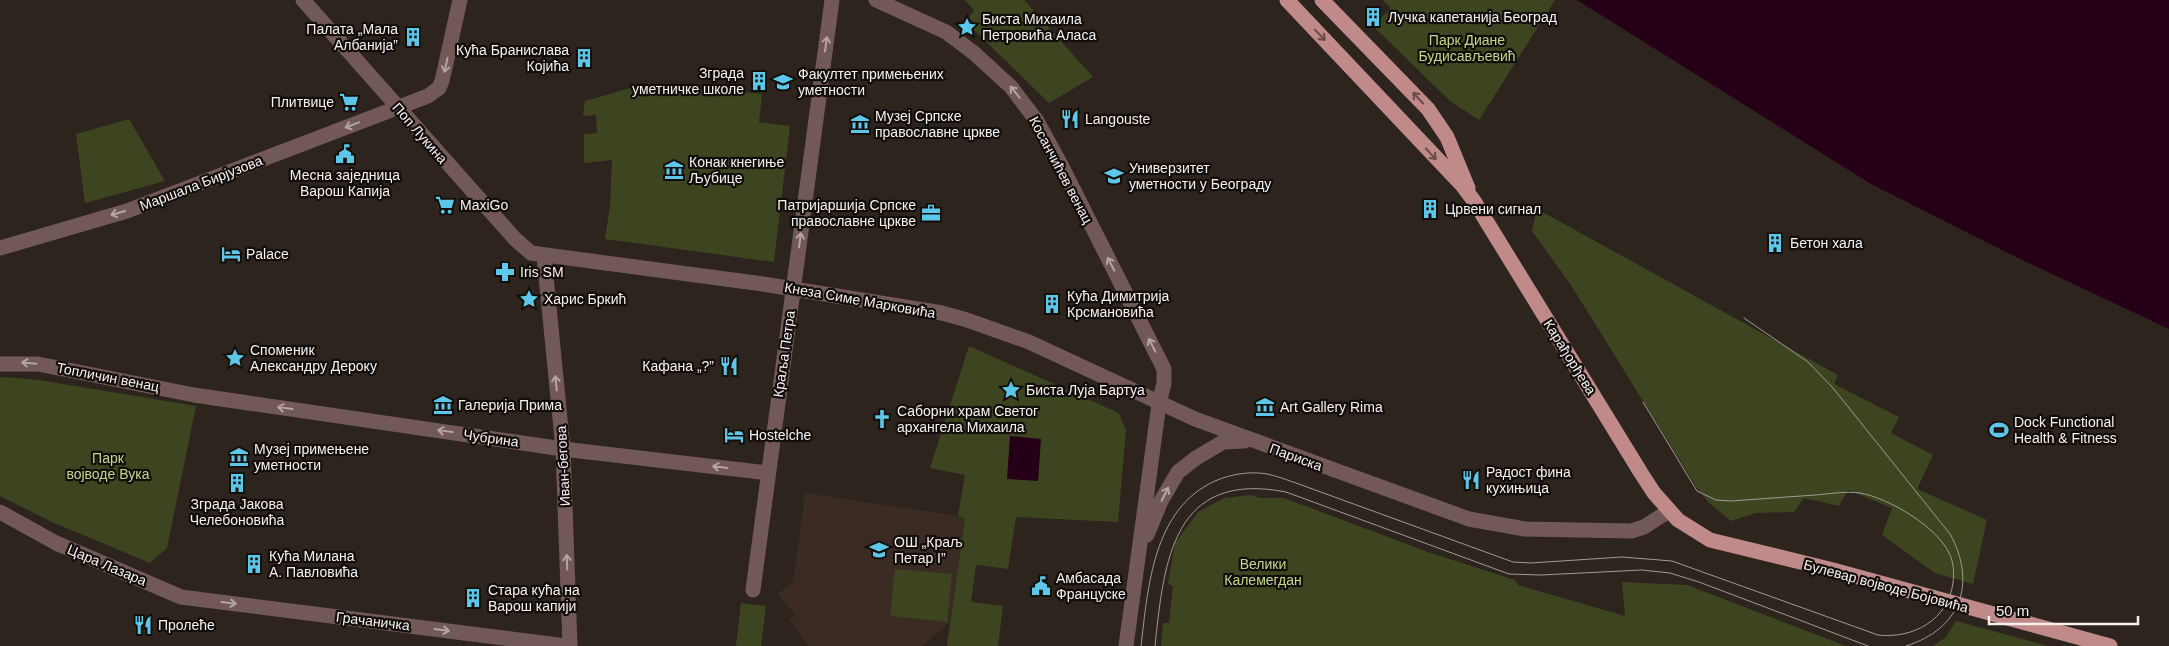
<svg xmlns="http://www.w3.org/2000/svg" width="2169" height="646" font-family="Helvetica,sans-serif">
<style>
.built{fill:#3a2c23}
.green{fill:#3c4520}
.water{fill:#250016}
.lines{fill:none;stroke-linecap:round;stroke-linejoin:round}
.minor{stroke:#725958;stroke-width:15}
.major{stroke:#bf8a89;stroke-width:15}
.tram{stroke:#a19994;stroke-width:1}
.oneway{stroke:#684c4a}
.oneway2{stroke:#b5a5a2}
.labels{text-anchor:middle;stroke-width:4.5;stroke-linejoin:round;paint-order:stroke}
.poi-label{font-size:14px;fill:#f8f1ed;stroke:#120e0b;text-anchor:start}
.park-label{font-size:14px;fill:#c3d889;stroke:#120e0b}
.street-label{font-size:14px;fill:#f8f1ed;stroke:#120e0b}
</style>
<rect width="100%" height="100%" fill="#2d241e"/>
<path class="built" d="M805,493L965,517L950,622L922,646H809L789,620L795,615L778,594L793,582Z"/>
<path class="green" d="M965,0H1024L1093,77L1049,103L973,29L974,22L969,18L974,10Z
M1383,0H1555L1479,120L1450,101L1373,26L1391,8Z
M641,85L719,89L762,94L759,122L790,126L774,262L605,239L610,206L612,160L584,163V134L597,133L596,115L583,116L585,101Z
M129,119L165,181L85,203L76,134Z
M1537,209L1838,375L1834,384L1899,417L1891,433L1933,455L1917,489L1987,520L1973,584L1935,573L1882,535L1892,508L1848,490L1839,506L1804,498L1794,512L1756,513L1731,521L1709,503L1695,485L1571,285L1532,231Z
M969,346L1119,413L1126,431L1118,522L1016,517L1008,569L976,565L971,602L1003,606L998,646H947L965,518L958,516L965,475L930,468Z
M5,377L39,380L196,406L167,548L150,563L52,522L0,496V378Z
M1251,495L1260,498H1284L1428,552L1515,580L1518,585L1625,616L1622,582L1687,585L1846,646H1161L1163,623H1169L1173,586L1168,584L1175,543L1198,512L1224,498Z
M895,569L952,574L947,622L890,616Z
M741,603L766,606L761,646H736Z
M1956,621L2048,646H1933L1946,637Z"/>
<path class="water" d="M1577,0H2169V329L2016,257L1871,184Z
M1010,436L1041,439L1038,481L1007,479Z"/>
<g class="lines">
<path class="minor" d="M303,0L515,239L531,253L763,284L942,313L967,320L1029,342L1195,419L1469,519L1525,529L1631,531L1644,527L1669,511
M876,0L946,32L974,53L1011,87L1037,121L1060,163L1164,369V383L1159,404L1126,646
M0,248L127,211L428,96L439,88L442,81L460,0
M544,256L563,449L570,646
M0,364H38L194,395L563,449L768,473
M0,512L56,543L181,597L566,646
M1147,535L1161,501L1178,472L1196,458L1223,442L1245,441
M753,590L832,0"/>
<path class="major" d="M1287,0L1462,185L1474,201L1641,473L1654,493L1678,520L1710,540L1833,570L2110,646
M1322,0L1428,109L1447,137L1468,188"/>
<path class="tram" d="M1744,318L1808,362L1833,388L1950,534C1977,583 1961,629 1906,646
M1141,646C1148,587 1153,509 1215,481C1231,474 1250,471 1267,474C1277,476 1287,480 1296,483L1513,562L1531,563L1622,557L1672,561L1878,635C1913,639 1948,620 1953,583C1954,574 1954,562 1949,553C1937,527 1889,498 1860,493C1845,491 1829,494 1815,495C1787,497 1759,499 1731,501L1716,500L1697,491L1643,402
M1155,646C1164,560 1173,470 1286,492L1509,574L1541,575L1642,570L1670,573L1699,582L1868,646"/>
</g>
<defs><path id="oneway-shaft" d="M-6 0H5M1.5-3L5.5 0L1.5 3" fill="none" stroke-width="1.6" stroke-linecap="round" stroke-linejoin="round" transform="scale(1.25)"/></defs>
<g class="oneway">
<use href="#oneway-shaft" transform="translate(1320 35) rotate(46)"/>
<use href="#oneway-shaft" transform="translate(1418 98) rotate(-133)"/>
<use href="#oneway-shaft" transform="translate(1431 154) rotate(47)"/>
</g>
<g class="oneway2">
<use href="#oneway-shaft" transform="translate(826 44) rotate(-82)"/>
<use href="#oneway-shaft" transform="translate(446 65) rotate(102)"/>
<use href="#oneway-shaft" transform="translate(1015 92) rotate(-129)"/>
<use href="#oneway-shaft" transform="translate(352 125) rotate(159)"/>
<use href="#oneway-shaft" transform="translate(118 213) rotate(164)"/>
<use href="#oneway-shaft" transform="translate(800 240) rotate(-82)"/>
<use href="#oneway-shaft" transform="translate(1111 264) rotate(-117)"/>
<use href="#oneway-shaft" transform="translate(1152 345) rotate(-117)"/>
<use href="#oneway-shaft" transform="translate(29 363) rotate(-175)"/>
<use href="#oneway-shaft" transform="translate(556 383) rotate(-96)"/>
<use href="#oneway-shaft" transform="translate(285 408) rotate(-172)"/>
<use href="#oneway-shaft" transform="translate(445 431) rotate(-172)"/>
<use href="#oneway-shaft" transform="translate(720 467) rotate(-173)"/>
<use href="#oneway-shaft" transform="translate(1165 494) rotate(-63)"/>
<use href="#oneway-shaft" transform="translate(567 562) rotate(-92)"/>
<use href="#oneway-shaft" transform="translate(229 603) rotate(7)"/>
<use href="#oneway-shaft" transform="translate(442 630) rotate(7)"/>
</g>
<defs>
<g id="building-bare" transform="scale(1.5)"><path d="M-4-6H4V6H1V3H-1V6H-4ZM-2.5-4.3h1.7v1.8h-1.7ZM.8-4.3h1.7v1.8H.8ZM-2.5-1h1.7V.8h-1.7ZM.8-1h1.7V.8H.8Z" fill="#5cc7e8" stroke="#120e0b" stroke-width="2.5" paint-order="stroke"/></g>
<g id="sight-bare" transform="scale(1.5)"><path d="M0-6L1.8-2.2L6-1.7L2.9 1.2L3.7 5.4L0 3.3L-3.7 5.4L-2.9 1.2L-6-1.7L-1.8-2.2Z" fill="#5cc7e8" stroke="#120e0b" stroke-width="2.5" paint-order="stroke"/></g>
<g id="university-bare" transform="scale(1.5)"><path d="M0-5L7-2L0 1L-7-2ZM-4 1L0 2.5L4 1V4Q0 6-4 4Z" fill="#5cc7e8" stroke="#120e0b" stroke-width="2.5" paint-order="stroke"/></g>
<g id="supermarket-bare" transform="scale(1.5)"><path d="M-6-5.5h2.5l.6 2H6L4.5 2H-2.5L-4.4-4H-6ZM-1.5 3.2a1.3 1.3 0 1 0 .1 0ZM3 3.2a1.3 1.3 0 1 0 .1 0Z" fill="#5cc7e8" stroke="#120e0b" stroke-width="2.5" paint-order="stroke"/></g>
<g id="restaurant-bare" transform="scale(1.5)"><path d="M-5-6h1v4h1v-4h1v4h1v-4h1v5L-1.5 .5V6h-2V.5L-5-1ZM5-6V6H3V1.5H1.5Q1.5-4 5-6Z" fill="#5cc7e8" stroke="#120e0b" stroke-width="2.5" paint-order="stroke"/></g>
<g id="museum-bare" transform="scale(1.5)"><path d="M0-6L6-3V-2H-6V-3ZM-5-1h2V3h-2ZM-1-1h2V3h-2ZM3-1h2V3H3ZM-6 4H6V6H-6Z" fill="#5cc7e8" stroke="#120e0b" stroke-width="2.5" paint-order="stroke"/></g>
<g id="civic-bare" transform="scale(1.5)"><path d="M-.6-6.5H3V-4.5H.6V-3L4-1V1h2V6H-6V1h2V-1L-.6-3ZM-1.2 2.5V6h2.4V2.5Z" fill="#5cc7e8" stroke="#120e0b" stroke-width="2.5" paint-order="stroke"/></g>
<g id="office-bare" transform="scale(1.5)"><path d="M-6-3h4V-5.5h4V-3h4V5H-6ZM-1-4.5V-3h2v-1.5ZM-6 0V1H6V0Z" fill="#5cc7e8" stroke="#120e0b" stroke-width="2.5" paint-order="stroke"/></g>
<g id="hotel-bare" transform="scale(1.5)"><path d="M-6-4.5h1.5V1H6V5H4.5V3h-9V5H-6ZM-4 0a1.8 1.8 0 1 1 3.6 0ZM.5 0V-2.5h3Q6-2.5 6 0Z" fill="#5cc7e8" stroke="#120e0b" stroke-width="2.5" paint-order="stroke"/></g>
<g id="pharmacy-bare" transform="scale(1.5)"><path d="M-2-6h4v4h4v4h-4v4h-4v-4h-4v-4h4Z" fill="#5cc7e8" stroke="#120e0b" stroke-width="2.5" paint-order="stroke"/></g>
<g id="church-bare" transform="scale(1.5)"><path d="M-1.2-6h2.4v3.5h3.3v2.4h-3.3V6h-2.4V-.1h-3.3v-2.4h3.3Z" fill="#5cc7e8" stroke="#120e0b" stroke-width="2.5" paint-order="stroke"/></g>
<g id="stadium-bare" transform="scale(1.5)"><path d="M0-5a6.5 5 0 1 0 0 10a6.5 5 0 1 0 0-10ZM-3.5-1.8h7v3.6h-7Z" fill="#5cc7e8" stroke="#120e0b" stroke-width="2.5" paint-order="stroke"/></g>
<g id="school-bare" transform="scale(1.5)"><path d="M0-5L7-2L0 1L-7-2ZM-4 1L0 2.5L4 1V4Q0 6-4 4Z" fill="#5cc7e8" stroke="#120e0b" stroke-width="2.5" paint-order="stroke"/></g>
</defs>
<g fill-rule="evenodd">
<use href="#building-bare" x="1373" y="17"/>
<use href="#sight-bare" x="967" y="27"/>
<use href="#building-bare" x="413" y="37"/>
<use href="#building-bare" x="584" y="58"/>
<use href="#building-bare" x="759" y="81"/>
<use href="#university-bare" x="783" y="82"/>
<use href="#supermarket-bare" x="349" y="102"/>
<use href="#restaurant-bare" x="1070" y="119"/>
<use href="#museum-bare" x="860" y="124"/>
<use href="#civic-bare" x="345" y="154"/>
<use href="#museum-bare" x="674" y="170"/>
<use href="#university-bare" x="1114" y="176"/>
<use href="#supermarket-bare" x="445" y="205"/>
<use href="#building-bare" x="1430" y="209"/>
<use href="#office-bare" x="931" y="213"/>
<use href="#building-bare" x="1775" y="243"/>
<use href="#hotel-bare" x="231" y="254"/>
<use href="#pharmacy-bare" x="505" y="272"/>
<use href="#sight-bare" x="529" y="299"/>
<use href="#building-bare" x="1052" y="304"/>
<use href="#sight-bare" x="235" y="358"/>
<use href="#restaurant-bare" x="729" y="366"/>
<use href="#sight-bare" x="1011" y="390"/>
<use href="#museum-bare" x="443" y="405"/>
<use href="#museum-bare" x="1265" y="407"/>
<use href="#church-bare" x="882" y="419"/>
<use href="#stadium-bare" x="1999" y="430"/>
<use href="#hotel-bare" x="734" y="435"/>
<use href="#museum-bare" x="239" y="457"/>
<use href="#restaurant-bare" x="1471" y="480"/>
<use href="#building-bare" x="237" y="483"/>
<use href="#school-bare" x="879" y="550"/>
<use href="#building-bare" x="254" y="564"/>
<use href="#civic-bare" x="1041" y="586"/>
<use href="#building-bare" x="473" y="598"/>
<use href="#restaurant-bare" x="143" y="625"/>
</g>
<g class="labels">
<g class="poi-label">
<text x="1388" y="22">Лучка капетанија Београд</text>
<text x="982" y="24">Биста Михаила<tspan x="982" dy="16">Петровића Аласа</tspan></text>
<text x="398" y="34" text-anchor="end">Палата „Мала<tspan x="398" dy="16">Албанија”</tspan></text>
<text x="569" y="55" text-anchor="end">Кућа Бранислава<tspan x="569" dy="16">Којића</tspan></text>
<text x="744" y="78" text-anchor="end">Зграда<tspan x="744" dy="16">уметничке школе</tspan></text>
<text x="798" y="79">Факултет примењених<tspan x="798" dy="16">уметности</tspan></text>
<text x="334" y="107" text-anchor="end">Плитвице</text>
<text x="875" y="121">Музеј Српске<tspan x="875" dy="16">православне цркве</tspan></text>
<text x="1085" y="124">Langouste</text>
<text x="689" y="167">Конак кнегиње<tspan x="689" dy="16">Љубице</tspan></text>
<text x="1129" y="173">Универзитет<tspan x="1129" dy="16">уметности у Београду</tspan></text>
<text x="345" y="180" text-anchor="middle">Месна заједница<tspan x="345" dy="16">Варош Капија</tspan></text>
<text x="460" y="210">MaxiGo</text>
<text x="916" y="210" text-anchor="end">Патријаршија Српске<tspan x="916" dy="16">православне цркве</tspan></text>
<text x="1445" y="214">Црвени сигнал</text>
<text x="1790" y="248">Бетон хала</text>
<text x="246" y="259">Palace</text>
<text x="520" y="277">Iris SM</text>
<text x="1067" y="301">Кућа Димитрија<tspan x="1067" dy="16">Крсмановића</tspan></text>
<text x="544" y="304">Харис Бркић</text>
<text x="250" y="355">Споменик<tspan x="250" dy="16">Александру Дероку</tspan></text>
<text x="714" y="371" text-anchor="end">Кафана „?”</text>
<text x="1026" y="395">Биста Луја Бартуа</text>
<text x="458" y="410">Галерија Прима</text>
<text x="1280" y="412">Art Gallery Rima</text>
<text x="897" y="416">Саборни храм Светог<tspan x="897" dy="16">архангела Михаила</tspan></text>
<text x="2014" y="427">Dock Functional<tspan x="2014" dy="16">Health &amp; Fitness</tspan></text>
<text x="749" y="440">Hostelche</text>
<text x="254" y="454">Музеј примењене<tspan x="254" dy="16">уметности</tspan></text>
<text x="1486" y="477">Радост фина<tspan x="1486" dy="16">кухињица</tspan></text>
<text x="237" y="509" text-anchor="middle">Зграда Јакова<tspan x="237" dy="16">Челебоновића</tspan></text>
<text x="894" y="547">ОШ „Краљ<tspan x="894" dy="16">Петар I”</tspan></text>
<text x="269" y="561">Кућа Милана<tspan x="269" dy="16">А. Павловића</tspan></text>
<text x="1056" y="583">Амбасада<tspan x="1056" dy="16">Француске</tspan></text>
<text x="488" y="595">Стара кућа на<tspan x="488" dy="16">Варош капији</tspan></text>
<text x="158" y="630">Пролеће</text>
</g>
<g class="park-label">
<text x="1467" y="45">Парк Диане<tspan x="1467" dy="16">Будисављевић</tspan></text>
<text x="108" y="463">Парк<tspan x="108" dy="16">војводе Вука</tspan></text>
<text x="1263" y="569">Велики<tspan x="1263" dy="16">Калемегдан</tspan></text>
</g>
<g class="street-label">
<text transform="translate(420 133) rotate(49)" y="5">Поп Лукина</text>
<text transform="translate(1061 170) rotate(62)" y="5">Косанчићев венац</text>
<text transform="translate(201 183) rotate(-21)" y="5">Маршала Бирјузова</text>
<text transform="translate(860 300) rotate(10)" y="5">Кнеза Симе Марковића</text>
<text transform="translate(784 354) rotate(-82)" y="5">Краља Петра</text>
<text transform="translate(1570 357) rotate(58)" y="5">Карађорђева</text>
<text transform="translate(108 377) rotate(11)" y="5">Топличин венац</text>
<text transform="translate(491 438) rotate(8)" y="5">Чубрина</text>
<text transform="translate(1296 457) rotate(20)" y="5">Париска</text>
<text transform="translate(563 466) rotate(-93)" y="5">Иван-бегова</text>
<text transform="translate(107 565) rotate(23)" y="5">Цара Лазара</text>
<text transform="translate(1886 586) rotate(15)" y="5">Булевар војводе Бојовића</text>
<text transform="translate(373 621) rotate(7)" y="5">Грачаничка</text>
</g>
</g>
<path d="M1989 616v8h149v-8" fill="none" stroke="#f8f1ed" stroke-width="2.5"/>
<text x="1996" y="616" font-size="15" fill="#f8f1ed" stroke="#120e0b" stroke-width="4" paint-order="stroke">50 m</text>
</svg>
